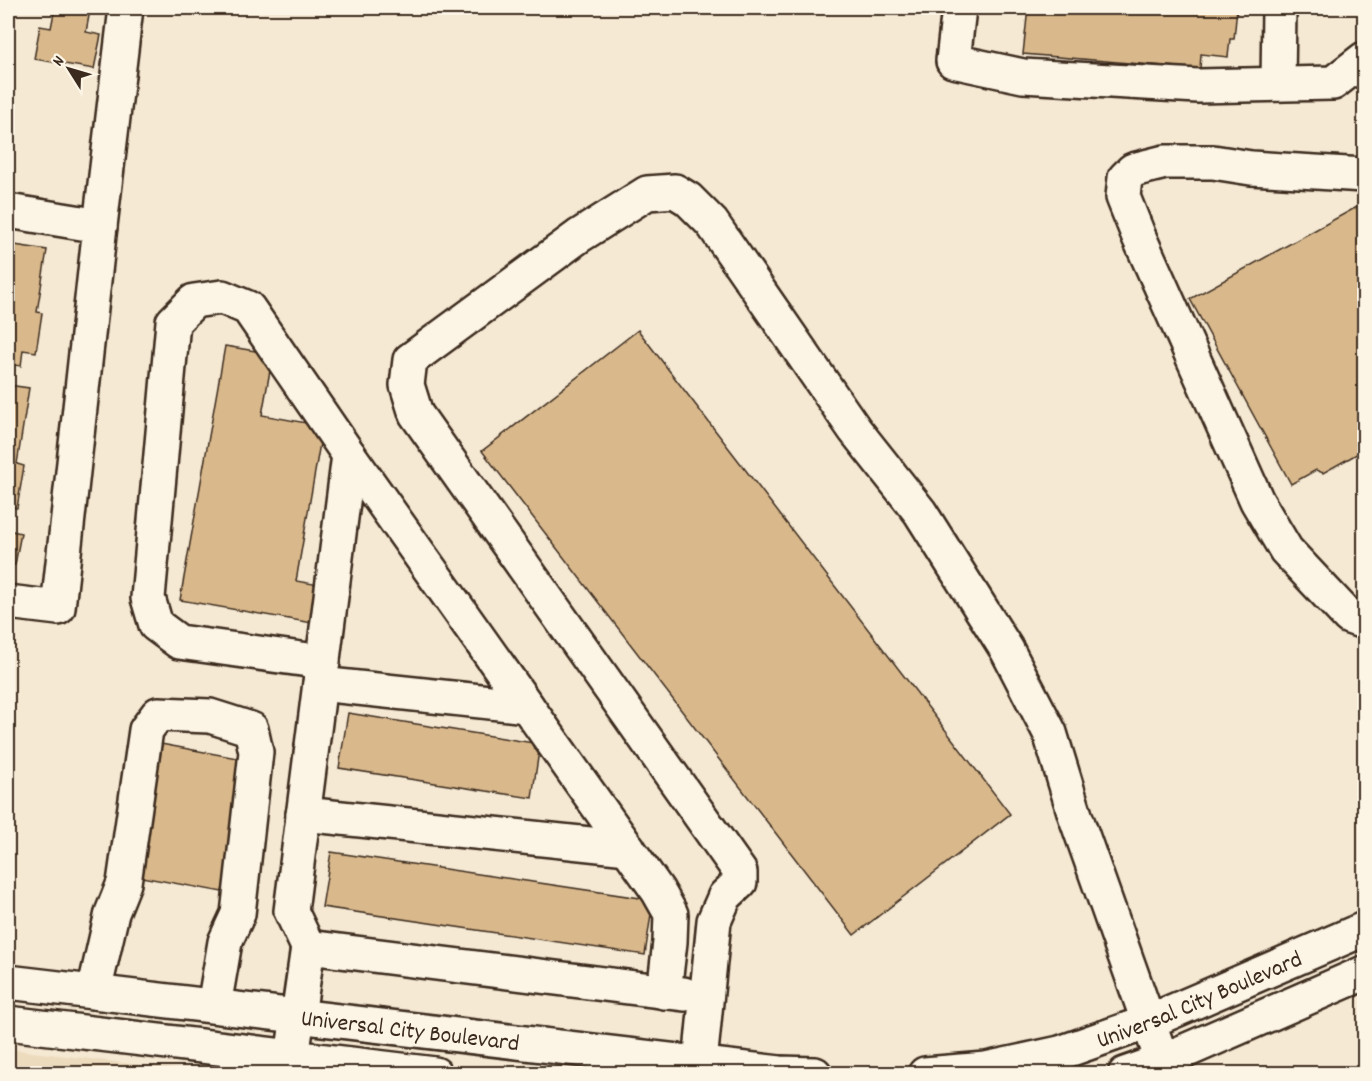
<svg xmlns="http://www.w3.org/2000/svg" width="1372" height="1081" font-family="Dekko,sans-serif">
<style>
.built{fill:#eddbbe}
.building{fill:#d9b98c;stroke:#3b2a1e;stroke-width:1.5}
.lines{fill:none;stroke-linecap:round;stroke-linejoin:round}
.minor-casing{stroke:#3b2a1e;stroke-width:38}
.minor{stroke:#fcf5e5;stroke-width:33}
.labels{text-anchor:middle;stroke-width:5;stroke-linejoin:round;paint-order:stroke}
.street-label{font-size:24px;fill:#3b2a1e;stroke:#fcf5e5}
</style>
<rect width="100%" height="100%" fill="#f5e9d3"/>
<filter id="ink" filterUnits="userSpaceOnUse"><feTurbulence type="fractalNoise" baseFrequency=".0167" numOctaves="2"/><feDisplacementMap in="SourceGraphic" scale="12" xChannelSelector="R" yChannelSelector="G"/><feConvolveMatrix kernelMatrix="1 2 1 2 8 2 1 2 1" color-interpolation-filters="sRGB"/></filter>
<g filter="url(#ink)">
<path class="built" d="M8,1049L207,1073H8Z"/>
<path class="building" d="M51,8H102L101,13L90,10L86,32L101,35L94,69L34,59L40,26L51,28L55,8Z
M1028,8H1237L1234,39H1230L1228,57L1201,54L1200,69L1023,54Z
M1364,203V450L1323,473L1316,470L1291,484L1190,299Z
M8,244L47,250L37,312L42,313L36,352L23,350L21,366L8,364Z
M638,330L1010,814L854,935L482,451Z
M225,346L273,354L262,415L323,426L296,581L325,586L318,624L180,600Z
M8,385L29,388L17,464L24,466L17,508L8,507Z
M8,530L21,533L15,565L8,564Z
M348,713L540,744L532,798L339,768Z
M161,744L248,760L222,892L136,876Z
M331,852L653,900L645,955L322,907Z"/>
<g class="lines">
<g class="minor-casing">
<g id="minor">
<path d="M959,8L953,61L1023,76L1198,86L1333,83L1364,59"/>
<path d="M1278,84L1279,8"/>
<path d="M1364,175L1251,168L1213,162H1165L1133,170L1125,178L1123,197L1139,237L1257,501L1286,550L1349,617L1364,622"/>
<path d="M8,211L100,226L58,608L8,602"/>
<path d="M100,226L126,8"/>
<path d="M323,662L179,642L156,625L148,598L173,322L194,301L222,297L248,308L349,455"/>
<path d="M320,684L527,706"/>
<path d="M303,814L628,848"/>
<path d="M308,947L291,911L349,455L658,891L671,914L670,942L664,992"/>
<path id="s1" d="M8,982L780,1073L815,1074"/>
<path d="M94,992L112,913L124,883L146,730L158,714L210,716L251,729L256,752L238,914L225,942L214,1006"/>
<path d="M8,1023L435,1074"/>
<path d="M292,1057L308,947L684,994"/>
<path d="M700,1063L714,921L725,896L740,882V872L416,414L407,385L410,360L579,236L647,193L675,191L688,199L712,223L855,430L920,512L1007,650L1050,733L1075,815L1167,1074"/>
<path id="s2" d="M925,1074L986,1069L1060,1053L1148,1022L1364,929"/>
<path d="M1125,1074L1162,1061L1364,973"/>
</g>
</g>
<use href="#minor" class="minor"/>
</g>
</g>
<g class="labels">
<g class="street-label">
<text dy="8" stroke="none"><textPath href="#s2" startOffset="286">Universal City Boulevard</textPath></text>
<text dy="8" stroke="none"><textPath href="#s1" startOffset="405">Universal City Boulevard</textPath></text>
</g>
</g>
<rect width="1372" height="1081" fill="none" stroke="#fcf5e5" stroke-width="30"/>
<rect x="15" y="15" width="1342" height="1051" fill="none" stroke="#3b2a1e" stroke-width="2" filter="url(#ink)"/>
<g transform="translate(69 69) rotate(307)" stroke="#fcf5e5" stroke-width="4.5" paint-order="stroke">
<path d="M0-4.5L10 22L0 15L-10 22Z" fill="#3b2a1e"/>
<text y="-9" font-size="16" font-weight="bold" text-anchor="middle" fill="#3b2a1e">N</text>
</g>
</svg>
